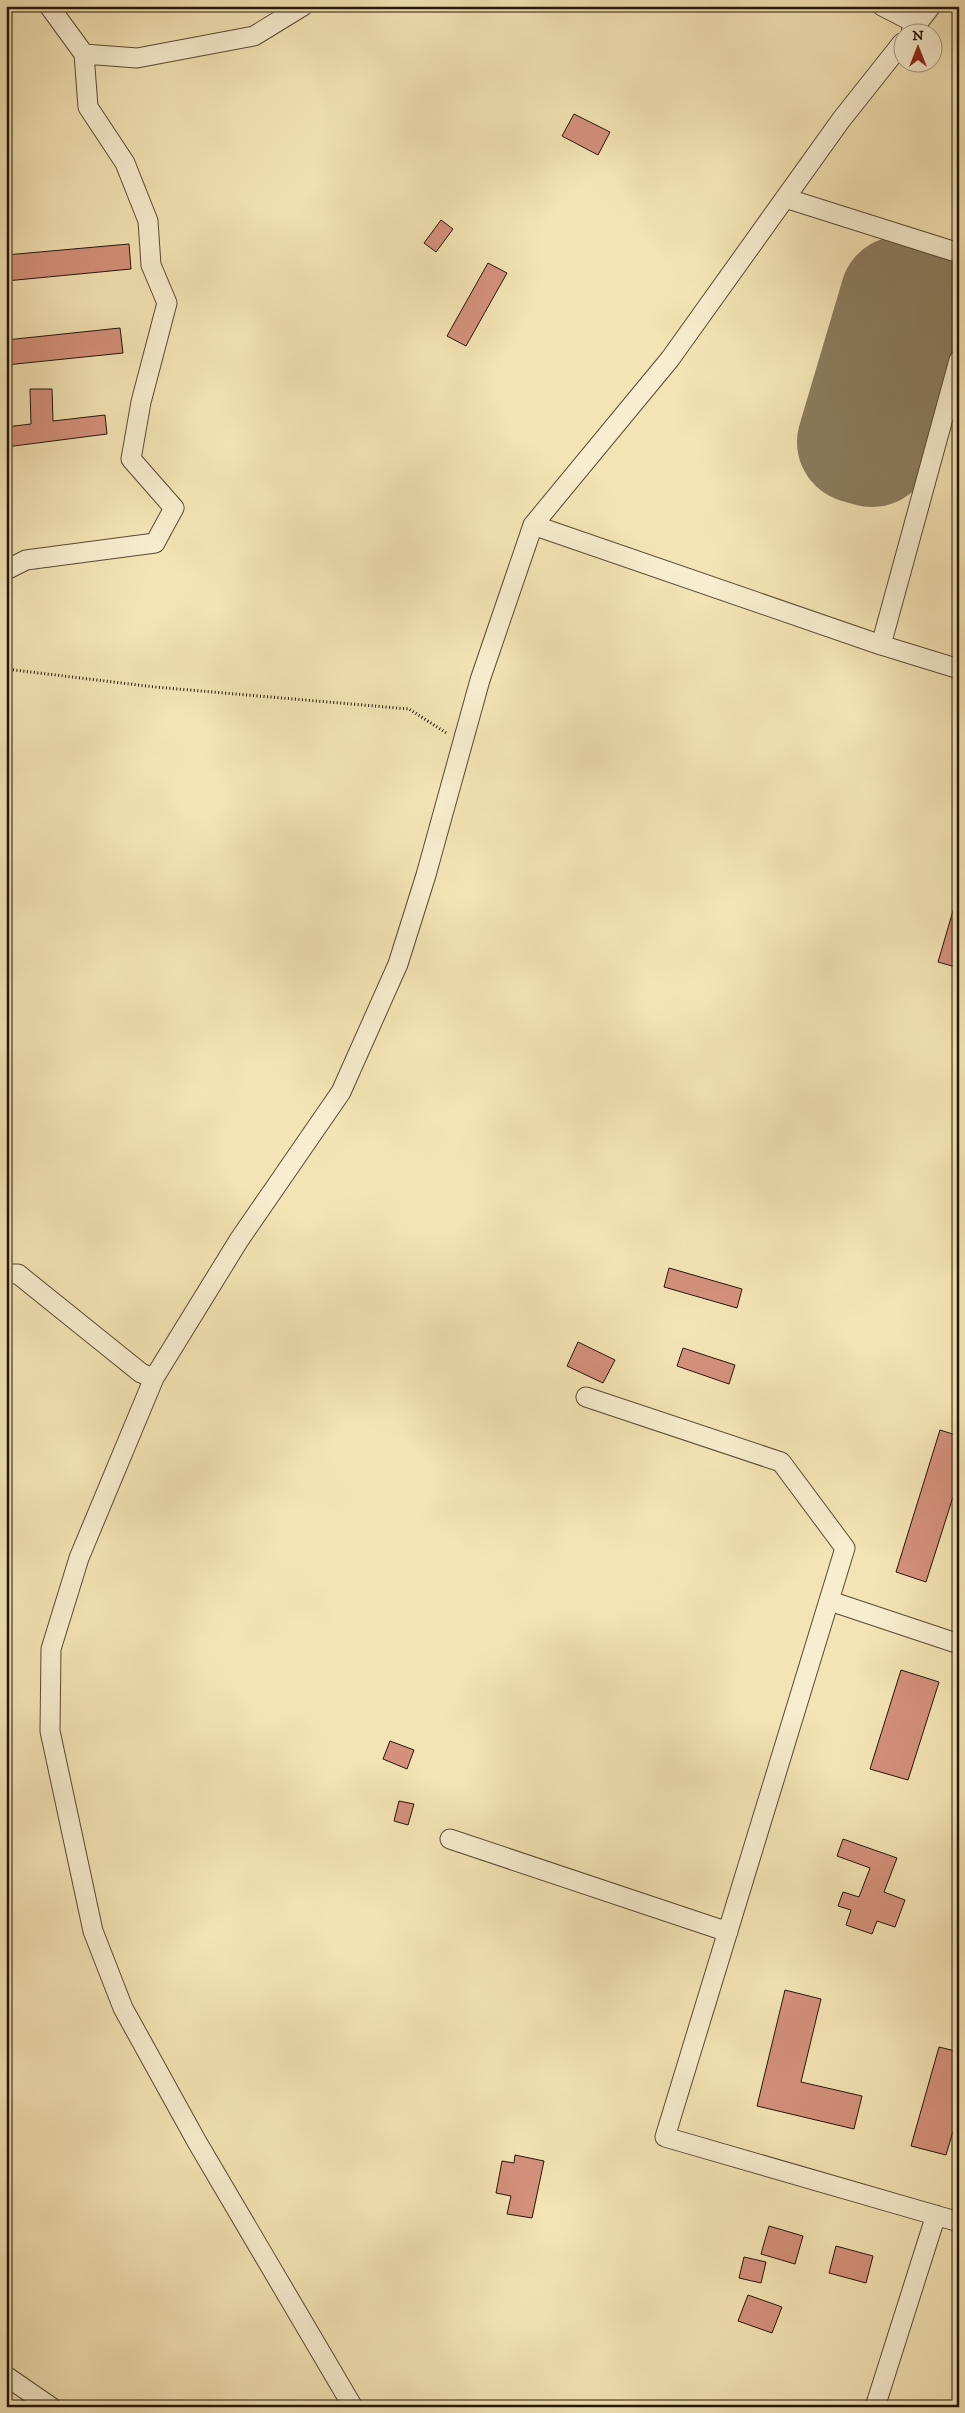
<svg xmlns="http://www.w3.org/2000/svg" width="965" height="2413" font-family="'IM FELL DW Pica',serif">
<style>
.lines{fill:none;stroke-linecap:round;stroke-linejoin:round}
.runway{stroke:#8c7d5f;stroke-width:122}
.building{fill:#d5917c;stroke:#231609}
.minor-casing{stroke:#574a34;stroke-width:21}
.path{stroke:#231609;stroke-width:3;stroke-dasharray:1 2.5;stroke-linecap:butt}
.minor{stroke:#f8edcf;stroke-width:19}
</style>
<rect width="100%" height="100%" fill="#f4e4b5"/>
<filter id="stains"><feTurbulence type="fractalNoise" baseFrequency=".004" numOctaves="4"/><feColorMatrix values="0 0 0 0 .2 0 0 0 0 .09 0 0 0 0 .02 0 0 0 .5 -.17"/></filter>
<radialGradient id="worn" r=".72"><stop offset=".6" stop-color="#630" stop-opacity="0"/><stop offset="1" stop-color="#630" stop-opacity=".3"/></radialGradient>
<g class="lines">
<path class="runway" d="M901,297L915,301L872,446L858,442Z"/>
</g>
<path class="building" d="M574,114L610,132L598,155L562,136Z
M441,220L453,229L436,252L424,243Z
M129,244L131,269L6,281V255Z
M488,263L507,273L466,346L447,336Z
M120,328L123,353L6,365V340Z
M30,389H52L53,421L105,415L107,434L6,447V427L31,424Z
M955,904L959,905V968L938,962Z
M669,1268L742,1289L737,1308L664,1287Z
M578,1342L615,1360L603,1383L567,1366Z
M683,1348L735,1365L729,1384L677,1366Z
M940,1430L959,1436V1478L926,1582L896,1572Z
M901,1670L939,1682L908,1780L870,1769Z
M390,1741L414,1750L407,1769L383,1759Z
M399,1801L414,1804L408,1825L394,1821Z
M843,1839L897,1858L884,1892L905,1900L895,1927L877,1921L872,1934L846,1925L851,1910L838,1906L843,1892L859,1897L870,1868L837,1856Z
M785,1990L821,1999L801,2082L862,2096L854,2129L757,2106Z
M939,2047L959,2052V2111L946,2155L911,2146Z
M515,2155L544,2161L532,2218L507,2214L511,2196L496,2193L502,2161L514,2163Z
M769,2226L803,2236L795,2264L761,2254Z
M836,2246L873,2256L866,2283L829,2273Z
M744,2257L766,2262L761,2283L739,2278Z
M748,2295L782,2307L772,2333L738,2321Z"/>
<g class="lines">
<g class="minor-casing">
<path id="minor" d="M49,6L84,54L137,58L254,36L303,6
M882,6L917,24
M911,32L931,6
M785,198L959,253
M959,360L881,645L959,669
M533,525L881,645
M6,570L26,560L155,543L174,508L131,459L141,402L167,303L151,265L148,221L125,163L88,107L84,54
M6,1274H18L141,1373L154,1378
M586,1397L781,1462L845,1548L665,2137L959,2222
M830,1601L959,1644
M450,1839L728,1932
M6,2376L51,2407
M353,2407L197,2142L123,2008L93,1931L50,1731L51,1649L79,1558L154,1378L239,1240L341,1092L398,964L426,875L480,680L533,525L670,359L841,120L902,43
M875,2407L936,2215"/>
</g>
<path class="path" d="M6,669L155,687L409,709L448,734"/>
<use href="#minor" class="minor"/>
</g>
<rect width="965" height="2413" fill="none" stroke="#f4e4b5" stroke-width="25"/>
<rect x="8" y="8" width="950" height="2398" fill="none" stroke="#231609" stroke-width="2.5"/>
<rect x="12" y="12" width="940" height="2388" fill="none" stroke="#231609"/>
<g transform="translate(918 48)"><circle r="24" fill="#f8edcf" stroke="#a39780"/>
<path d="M0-4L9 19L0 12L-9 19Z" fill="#8f2418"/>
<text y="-8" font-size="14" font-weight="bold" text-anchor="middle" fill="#231609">N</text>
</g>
<rect width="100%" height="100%" filter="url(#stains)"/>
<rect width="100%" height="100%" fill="url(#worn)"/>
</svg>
